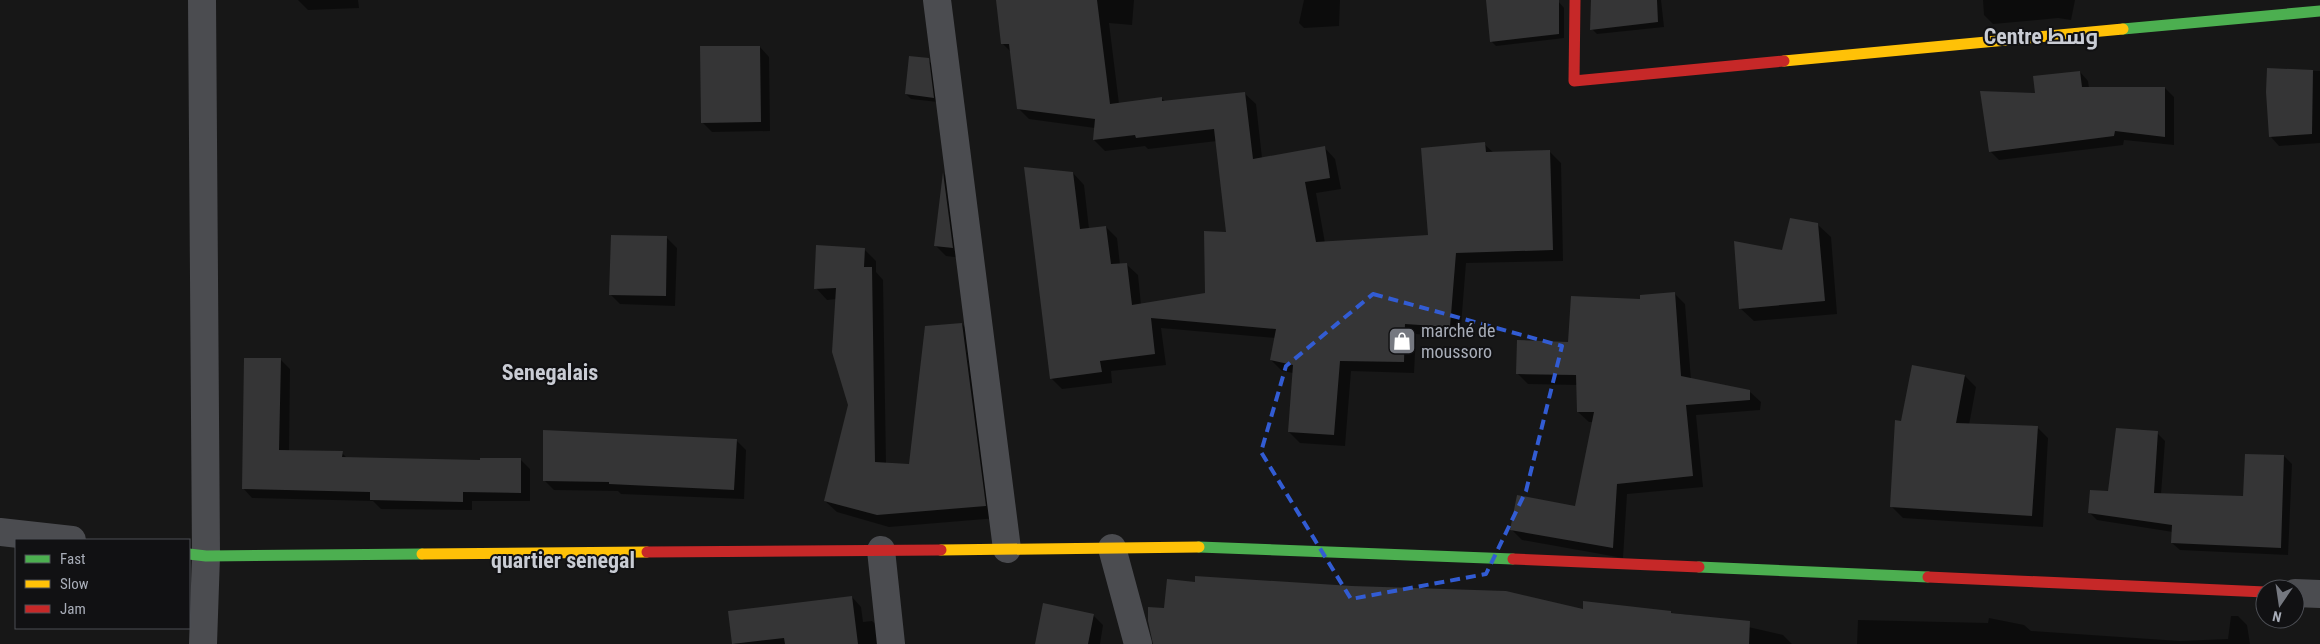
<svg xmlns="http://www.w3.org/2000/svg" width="2320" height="644" font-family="'Roboto Condensed',Cairo,sans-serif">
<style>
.shadow{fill:#0007}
.building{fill:#353536}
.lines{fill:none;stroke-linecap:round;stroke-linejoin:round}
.street{stroke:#4b4c50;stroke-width:28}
.fast{stroke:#4caf50;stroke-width:11}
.slow{stroke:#ffc107;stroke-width:11}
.jam{stroke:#c62828;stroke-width:11}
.marked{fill:none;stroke:#325cd3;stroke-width:4;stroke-dasharray:10 6;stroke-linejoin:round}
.labels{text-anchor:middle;stroke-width:4;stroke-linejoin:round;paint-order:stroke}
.poi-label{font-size:18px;fill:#a8adb8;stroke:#111113;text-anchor:start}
.district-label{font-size:22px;font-weight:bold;fill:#c9ccd4;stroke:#111113}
</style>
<rect width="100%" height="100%" fill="#171717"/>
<path class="shadow" d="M298,0H358L359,8L308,10Z
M997,0H1134L1132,25L1109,23L1119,104L1161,98L1166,102L1244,93L1256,104L1262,158L1324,147L1335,159L1341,189L1316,193L1325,243L1430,236L1484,144L1494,153L1550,152L1561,163L1563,261L1466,263L1460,338L1416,334L1414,373L1351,371L1345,446L1300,443L1289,432L1293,373L1282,371L1271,360L1276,338L1161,328L1166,365L1111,371L1112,383L1062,389L1051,378L1073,173L1084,185L1089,229L1106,227L1117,238L1120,265L1126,264L1138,275L1141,305L1206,295L1227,233L1217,141L1148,149L1145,146L1105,151L1094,140L1095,128L1029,119L1018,108L1011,52L1002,43Z
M1304,0H1340L1339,26L1304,28L1299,23Z
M1487,0H1557L1564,8V38L1496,46L1491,41Z
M1592,0H1661L1664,27L1597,34L1592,29Z
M1983,0H2075L2071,20L2058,18L1993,24L1984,15Z
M760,47L769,57L770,131L712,132L702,122Z
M928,60L933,65L938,102L911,99L906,94Z
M2268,70L2320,71V143L2279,146L2271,137Z
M2080,72L2088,81L2089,88H2165L2174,97V145L2124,140L2123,145L1999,160L1990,151L2036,94Z
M944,174L953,183L962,258L946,256L936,246Z
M1817,224L1831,237L1837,314L1754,321L1740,308L1783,252Z
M667,238L677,248L675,306L620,304L610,294Z
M864,249L876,261V272L883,280L886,464L910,465L962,324L974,336L997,518L889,527L837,512L825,501L849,405L837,299L827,300L816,288Z
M1674,293L1685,304L1691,380L1750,392L1761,402L1760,410L1696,415L1703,487L1627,494L1623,558L1522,540L1512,530L1576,507L1593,422H1589L1578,412V385L1528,384L1517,373L1642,301Z
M281,360L290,369L289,452L342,453L348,459L482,461L520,459L530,469V501H472V510L381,509L373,501L252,498L243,488Z
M1965,376L1976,387L1969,425L2037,427L2048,438L2043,527L1903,518L1892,507L1902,422Z
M2157,433L2165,441L2161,494L2244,498L2284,456L2292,464L2288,555L2180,550L2172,543L2173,532L2097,520L2089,512L2109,492Z
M736,440L746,450L744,499L621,494L618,491L554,490L544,480Z
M852,597L861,607L863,622L872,621L882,630L883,644H733Z
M1584,602L1738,621L1744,626L1783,635L1792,644H1154L1584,610Z
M1093,615L1103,625L1100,644H1039Z
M2231,616H2238L2247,625L2250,644H1857L1858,620L1988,623L1989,618L2024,625L2031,631L2180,641L2228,639Z"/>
<path class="building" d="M996,0H1097L1110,104L1162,97V101L1245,92L1253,159L1325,146L1330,178L1305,182L1316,242L1428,235L1421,148L1485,142L1486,152L1550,150L1553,250L1456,253L1450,327L1405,324L1404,362L1340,361L1334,435L1288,432L1293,365L1270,360L1276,329L1151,318L1155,354L1100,361L1102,372L1050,379L1024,167L1073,172L1080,229L1106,226L1111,264L1127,263L1132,305L1205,293L1204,231L1226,232L1214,129L1136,138L1135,135L1093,140L1095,119L1017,109L1009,44H1001Z
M1486,0H1559V34L1490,42Z
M1591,0H1657L1658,22L1590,30Z
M700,46H760L761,122L701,123Z
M909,56L929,58L934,98L905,94Z
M2267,68L2313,70L2312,134L2269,137L2266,92Z
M2080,71L2082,87H2165V137L2115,131L2114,136L1989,152L1980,91L2035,93L2033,76Z
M943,172L953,248L934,246Z
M1790,218L1818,223L1825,301L1739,309L1734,241L1782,250Z
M611,235L667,236L666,296L609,295Z
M816,245L865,248L864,267H872L875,462L909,464L925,326L962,323L986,506L877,515L824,501L848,405L832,352L836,288L814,289Z
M1675,292L1681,376L1750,390V400L1686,405L1693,476L1617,484L1613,548L1510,530L1517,495L1575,506L1594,412H1577L1576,375L1516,374L1517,340L1568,342L1571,296L1640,299V295Z
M244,358H281L279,450L343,451L342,457L480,460V458H521V493L463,492V502L370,500V492L242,489Z
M1912,365L1965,375L1956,423L2038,426L2032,516L1890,507L1895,420L1901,421Z
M2116,428L2158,431L2154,493L2243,496L2245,454L2284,455L2281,548L2171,543L2172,525L2088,513L2090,490L2108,491Z
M543,430L737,439L734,490L609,484V482L543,481Z
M1195,576L1352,586L1506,591L1583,609V601L1671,611V613L1750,621L1749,644H1153L1148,621V607L1164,608L1167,579L1195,582Z
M852,596L858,644H785L784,638L732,644L728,611Z
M1043,603L1094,614L1088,644H1035Z"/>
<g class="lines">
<path class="street" d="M202,0L206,556L203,644
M937,0L1007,549
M0,532L72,540
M1112,548L1138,644
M881,550L891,644
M2295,593L2320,594"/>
<path class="fast" d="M2123,29L2320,11
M1199,547L1513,559
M189,554L206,556L422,554
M1699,567L1928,577"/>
<path class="slow" d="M1784,61L2123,29
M941,550L1199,547
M422,554L647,552"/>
<path class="jam" d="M1575,0L1574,81L1784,61
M647,552L941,550
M1513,559L1699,567
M1928,577L2265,592"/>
</g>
<path class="marked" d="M1373,294L1562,346L1526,491L1486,574L1351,599L1261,452L1286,366Z"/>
<defs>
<g id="shop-square" transform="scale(1.4375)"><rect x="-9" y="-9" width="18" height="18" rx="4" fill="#757880" stroke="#111113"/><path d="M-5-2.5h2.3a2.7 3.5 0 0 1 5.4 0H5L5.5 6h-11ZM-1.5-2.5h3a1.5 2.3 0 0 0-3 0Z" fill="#fff"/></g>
</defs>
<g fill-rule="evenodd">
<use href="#shop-square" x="1402" y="341"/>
</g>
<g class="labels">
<g class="poi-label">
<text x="1421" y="337">marché de<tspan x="1421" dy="21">moussoro</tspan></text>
</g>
<g class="district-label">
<text x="2041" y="44">Centre وسط</text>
<text x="550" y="380">Senegalais</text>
<text x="563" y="568">quartier senegal</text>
</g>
</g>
<rect x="15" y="539" width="175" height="90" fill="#111113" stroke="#4d4f55"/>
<rect x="25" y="555" width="25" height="8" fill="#4caf50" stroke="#4d4f55"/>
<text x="60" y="564" font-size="15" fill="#a8adb8">Fast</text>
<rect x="25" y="580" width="25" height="8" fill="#ffc107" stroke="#4d4f55"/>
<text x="60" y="589" font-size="15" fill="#a8adb8">Slow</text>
<rect x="25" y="605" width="25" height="8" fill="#c62828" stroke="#4d4f55"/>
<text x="60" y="614" font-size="15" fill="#a8adb8">Jam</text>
<g transform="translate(2280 604) rotate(193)"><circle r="24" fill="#111113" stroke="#4d4f55"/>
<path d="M0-4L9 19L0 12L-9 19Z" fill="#757880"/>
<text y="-8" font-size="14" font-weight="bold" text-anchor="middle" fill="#a8adb8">N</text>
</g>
</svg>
